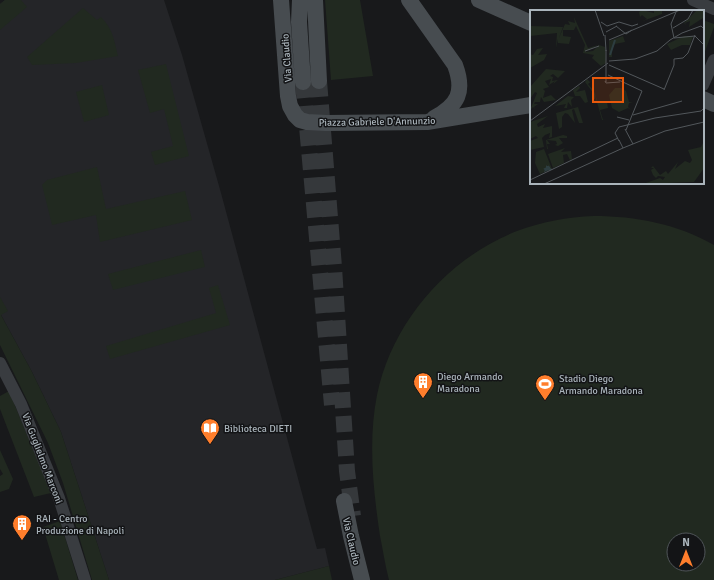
<svg xmlns="http://www.w3.org/2000/svg" width="714" height="580" font-family="Signika,sans-serif">
<style>
.built{fill:#242528}
.green{fill:#212920;fill-rule:evenodd}
.lines{fill:none;stroke-linecap:round;stroke-linejoin:round}
.secondary-tunnel{stroke:#35383b;stroke-width:16;stroke-dasharray:16 8;stroke-linecap:butt}
.street{stroke:#393c40;stroke-width:12}
.secondary{stroke:#474c50;stroke-width:16}
.labels{text-anchor:middle;stroke-width:3;stroke-linejoin:round;paint-order:stroke}
.street-label{font-size:10px;fill:#aab4bb;stroke:#131416}
.poi-label{font-size:10px;fill:#aab4bb;stroke:#131416;text-anchor:start}
.inset-river{fill:none;stroke:#2d3d40;stroke-width:2}
.inset-road{fill:none;stroke:#52575b;stroke-width:1}
.view{fill:#e8590c;fill-opacity:0.15;stroke:#e8590c;stroke-width:2}
.inset-edge{fill:none;stroke:#aab4bb;stroke-width:2}
</style>
<rect width="100%" height="100%" fill="#18191b"/>
<path class="built" d="M5,0H164L182,55L221,193L317,549L325,548L329,566L275,580H109L61,432L32,372L0,313V4Z"/>
<path class="green" d="M5,0H21L27,7L0,30V4Z
M325,0H360L373,76L331,80Z
M83,8L97,20L101,17C113,29 114,40 118,56L76,63L32,65L27,57Z
M703,20L714,24V27L703,57Z
M166,64L189,156L155,165L151,152L173,146L164,109L150,113L138,70Z
M102,85L109,115L84,122L76,92Z
M97,167L106,209L185,191L192,220L100,242L96,215L52,225L42,185L47,180Z
M594,216C636,216 677,224 714,245V580H389C385,565 383,550 380,536C373,489 368,441 377,395C392,322 448,258 517,231C542,222 567,217 594,216ZM674,540H698V564H674Z
M201,250L205,267L113,290L108,274Z
M218,285L230,325L110,359L106,346L216,313L209,288Z
M0,297L8,311L1,315L32,372L61,432L109,580H92L63,483L48,443L0,345Z
M9,391L51,493L34,497L0,409V396Z
M0,450L13,479L9,489L0,492V476L3,474L0,469Z
M60,521L78,580H59L43,527Z
M329,566L332,580H275Z"/>
<g class="lines">
<path class="secondary-tunnel" d="M319,81L334,267L347,471L353,516
M303,82L332,405"/>
<path class="street" d="M693,0L714,9
M703,85L714,60
M0,363L21,404L59,498L85,580"/>
<path class="secondary" d="M281,0L288,96L290,106L295,115L300,120L307,122L326,123L427,122L531,105
M300,0L299,22L303,82
M315,0L319,81
M409,0L455,65C465,92 458,105 434,118
M479,0L531,23
M703,99L714,104
M344,501L351,536L362,580"/>
</g>
<defs>
<g id="building-pin" transform="scale(1)"><path d="M0 17L-7.5 6A9.5 9.5 0 1 1 7.5 6Z" fill="#ff7e2c" stroke="#131416"/><path d="M-4-6H4V6H1V3H-1V6H-4ZM-2.5-4.3h1.7v1.8h-1.7ZM.8-4.3h1.7v1.8H.8ZM-2.5-1h1.7V.8h-1.7ZM.8-1h1.7V.8H.8Z" fill="#fff"/></g>
<g id="stadium-pin" transform="scale(1)"><path d="M0 17L-7.5 6A9.5 9.5 0 1 1 7.5 6Z" fill="#ff7e2c" stroke="#131416"/><path d="M0-5a6.5 5 0 1 0 0 10a6.5 5 0 1 0 0-10ZM-3.5-1.8h7v3.6h-7Z" fill="#fff"/></g>
<g id="library-pin" transform="scale(1)"><path d="M0 17L-7.5 6A9.5 9.5 0 1 1 7.5 6Z" fill="#ff7e2c" stroke="#131416"/><path d="M-6-4Q-3-5.5-.7-3.5V5Q-3 3-6 4ZM6-4Q3-5.5 .7-3.5V5Q3 3 6 4Z" fill="#fff"/></g>
</defs>
<g fill-rule="evenodd">
<use href="#building-pin" x="423" y="382"/>
<use href="#stadium-pin" x="545" y="384"/>
<use href="#library-pin" x="210" y="428"/>
<use href="#building-pin" x="22" y="524"/>
</g>
<g class="labels">
<g class="street-label">
<text transform="translate(286 58) rotate(-94)" y="4">Via Claudio</text>
<text transform="translate(377 121) rotate(-1)" y="4">Piazza Gabriele D'Annunzio</text>
<text transform="translate(43 458) rotate(69)" y="4">Via Guglielmo Marconi</text>
<text transform="translate(352 541) rotate(77)" y="4">Via Claudio</text>
</g>
<g class="poi-label">
<text x="437" y="380">Diego Armando<tspan x="437" dy="12">Maradona</tspan></text>
<text x="559" y="382">Stadio Diego<tspan x="559" dy="12">Armando Maradona</tspan></text>
<text x="224" y="432">Biblioteca DIETI</text>
<text x="36" y="522">RAI - Centro<tspan x="36" dy="12">Produzione di Napoli</tspan></text>
</g>
</g>
<g transform="translate(530 10)">
<rect width="174" height="174" fill="#18191b"/>
<path d="M112,0L124,3V0H132V4L110,12L117,9L112,5L110,7L109,2ZM167,0H174L173,8L159,17L160,11L155,13L156,15L154,13ZM44,7L58,38L68,35L55,42L63,41L69,35L75,37L76,53L71,56L62,48L64,45L53,43L55,35L46,16L44,20H33V26L41,27L39,34L28,33V29L26,38L27,23L0,26V16L33,17L29,28L35,14L40,15L38,11L45,13ZM93,26L95,32L85,34L82,39V47H79V31ZM154,26H163L160,35H152L141,40L137,34ZM13,38L8,45L17,44L14,50L0,58V44L3,45L7,39ZM16,59L35,61L28,68L23,64L20,66L23,67L22,71L28,70L23,74L25,71L19,75L21,69L15,71L19,77L13,79L15,81L13,88L21,85L26,90L14,92L11,87L10,92H5L4,94H8L4,97L5,99L3,97L0,100L7,83L5,82L0,89V77ZM57,69L60,72L64,69L58,74L64,81L68,93L77,92L78,98L70,100L73,110L77,109L72,110L65,85V89H62L64,84L55,72ZM49,76L50,78L46,82L55,80L58,92L55,93L50,86H45L43,80ZM85,78H91L96,81L99,92H103L99,93L98,97L101,100L98,98L89,102L82,98L79,85ZM38,86L44,87L41,90L42,97L38,92L37,98H34L36,94L25,96ZM48,97L53,113H49L44,99L42,100L45,113L38,104L35,103L32,107V117L29,119L26,103ZM18,106L7,114L8,117L15,114L13,118L22,116V127L19,128L20,123L15,125L12,128L14,137L0,140V131L8,128L6,126L0,129V112ZM33,125L37,126V128H29L33,133L28,136L25,135L27,134L26,131L17,130L20,134H17L18,139H17L16,130ZM173,133L174,158L164,172L113,174L130,168L133,170L135,167L128,166L126,168L123,165L121,160L124,158H121L123,156L130,165L136,161L138,164L148,152L145,159L155,151L160,153L162,150L158,140L171,137ZM35,138L31,142L41,141L42,149L40,150L37,144L33,145L34,153L23,158L18,144ZM14,139L22,159L10,164L5,153L6,142Z" fill="#212920"/>
<path class="inset-river" d="M80,45L85,30M17,158V157L20,159H18L16,160L17,158L15,159L16,160L20,159L18,156"/>
<path class="inset-road" d="M65,0L74,26M71,12L77,16L89,12L102,16L108,14M86,16L96,24L102,20M143,18L158,9L163,0M76,22L87,16M75,25L76,41M144,28L165,26L174,35M144,28L141,14L146,2M79,30L150,0M55,41L69,36M79,51L105,49L127,41L140,30L152,23L171,16L174,19M79,55L134,79M78,65L112,81L96,120M75,71L76,73L90,72M76,72V40M134,80L144,55V49L153,48L158,43L165,25M103,105L152,91M87,107L99,110M0,111L78,53M95,119L103,134M89,130L93,138L135,121L174,112M89,131L85,123L89,117L125,108L171,101L174,98M0,170L88,128M14,174L93,138"/>
<path class="view" d="M63,68H93V92H63Z"/>
<rect width="174" height="174" class="inset-edge"/>
</g>
<g transform="translate(686 552)"><circle r="19" fill="#131416" stroke="#4f5458"/>
<path d="M0-3L7 15L0 10L-7 15Z" fill="#ff7e2c"/>
<text y="-6" font-size="11" font-weight="bold" text-anchor="middle" fill="#aab4bb">N</text>
</g>
</svg>
